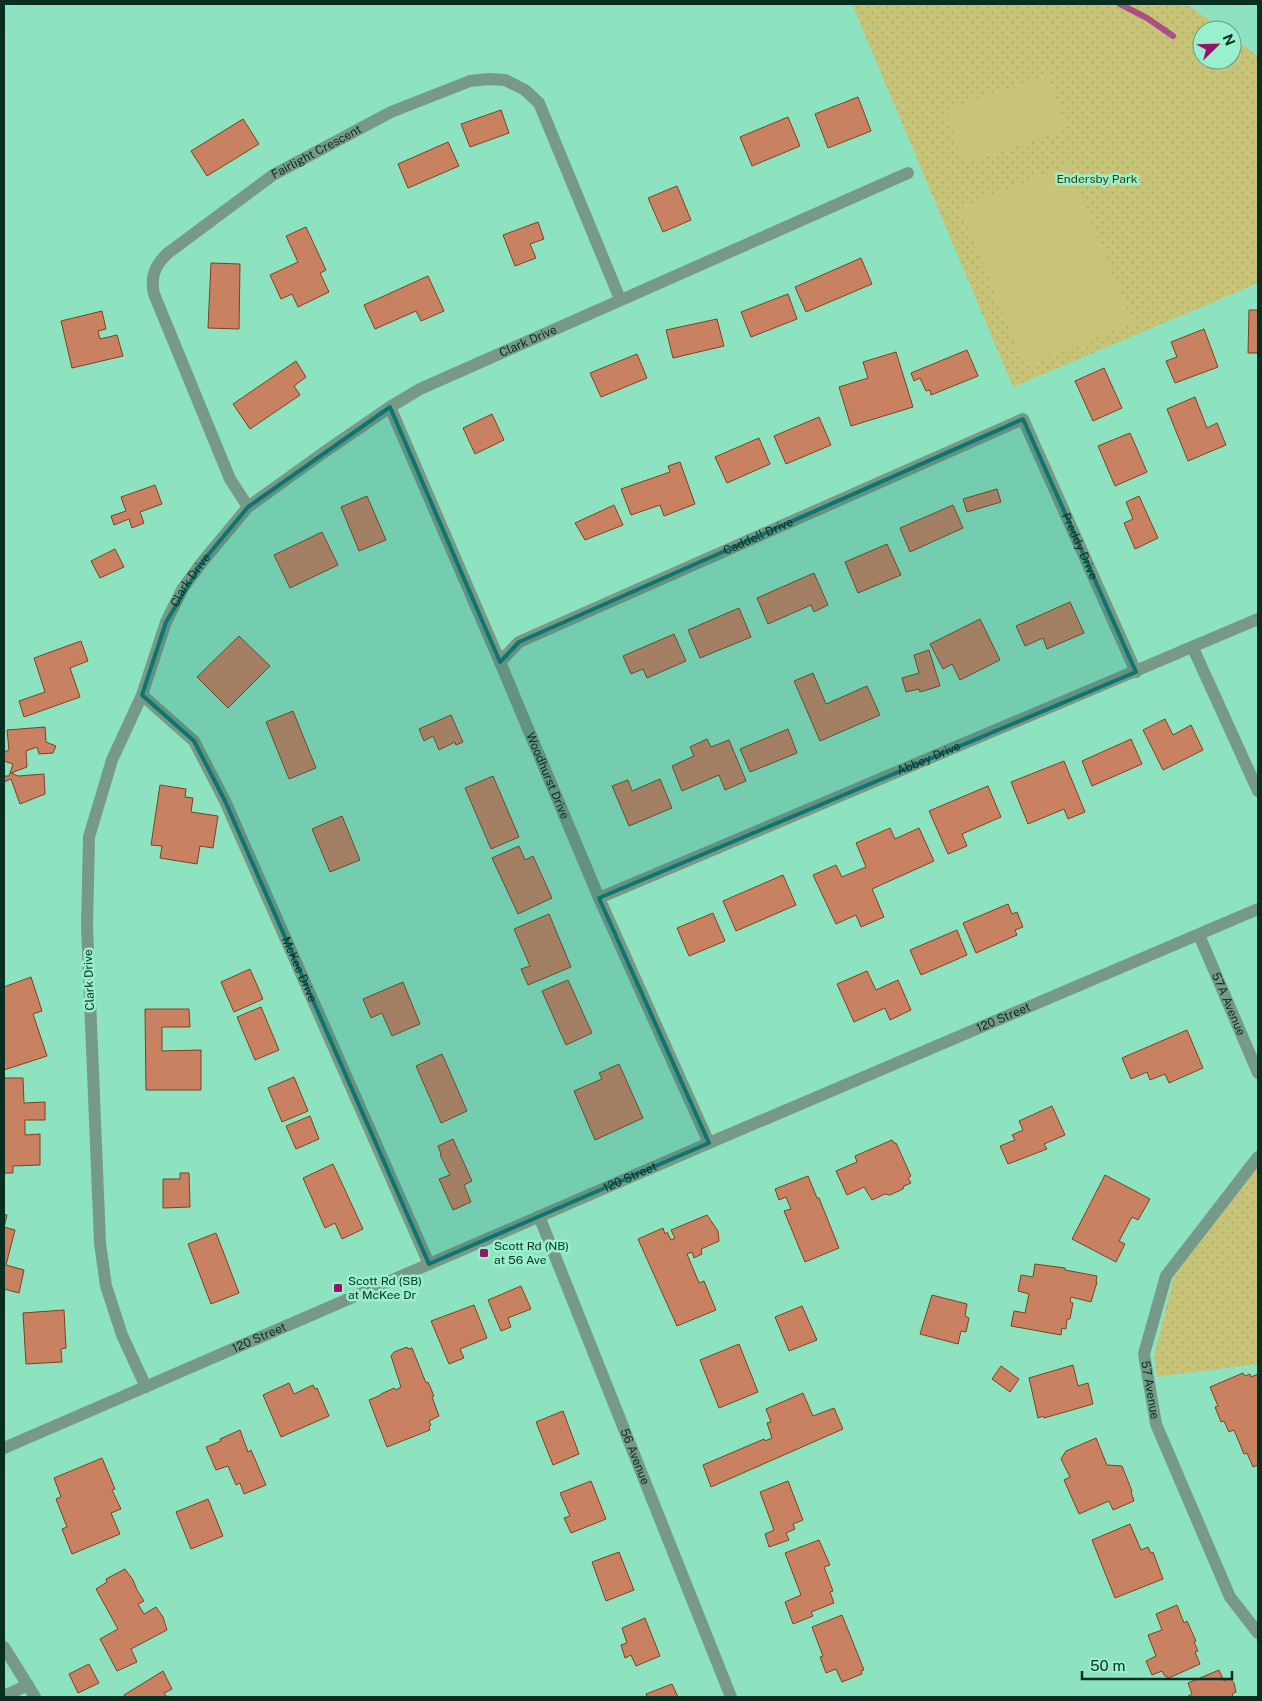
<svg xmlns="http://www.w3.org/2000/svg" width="1262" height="1701" font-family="'Public Sans',sans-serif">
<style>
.park{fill:url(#park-dots)}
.pitch{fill:#c8c477}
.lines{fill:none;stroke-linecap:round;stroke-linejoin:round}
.stream{stroke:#ac4f86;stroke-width:6}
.building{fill:#c88261;stroke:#804020}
.minor{stroke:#779989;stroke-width:12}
.marked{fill:#0f766e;fill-opacity:0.2;stroke:#0f766e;stroke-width:4;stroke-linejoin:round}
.poi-dot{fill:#95136b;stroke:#9af0cc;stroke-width:2}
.labels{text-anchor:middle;stroke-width:5;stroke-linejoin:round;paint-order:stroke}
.street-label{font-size:12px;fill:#082e21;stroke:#9af0cc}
.park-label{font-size:12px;fill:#3e3b08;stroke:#9af0cc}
.poi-label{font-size:12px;fill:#082e21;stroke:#9af0cc;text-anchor:start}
</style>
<defs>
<pattern id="park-dots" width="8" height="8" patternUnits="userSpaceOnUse" patternTransform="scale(1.25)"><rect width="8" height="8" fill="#c8c477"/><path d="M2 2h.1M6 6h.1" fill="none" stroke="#aaa967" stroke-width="1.8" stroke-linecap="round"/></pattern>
</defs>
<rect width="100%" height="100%" fill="#8de3bf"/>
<path class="park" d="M852,4H1187L1223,30H1202V60H1232V37L1258,56V283L1013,387Z
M1258,1167V1364L1157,1377L1154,1356L1174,1276Z"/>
<path class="pitch" d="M1048,74L1066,128L964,164L945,110Z
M1068,165L1133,323L1025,367L960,208Z"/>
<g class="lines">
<path class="stream" d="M1120,4L1147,18L1173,36"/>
</g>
<path class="building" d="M858,97L871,131L828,148L815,114Z
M501,110L509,133L470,147L461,124Z
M788,117L800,146L752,166L740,137Z
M243,119L259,144L207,176L191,151Z
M448,142L459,166L408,188L398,164Z
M677,186L691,220L663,232L648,198Z
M538,222L544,239L530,244L536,258L515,266L503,235Z
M306,227L326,270L320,273L329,292L298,307L292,294L281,299L270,275L298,262L286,236Z
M861,258L872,284L806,312L795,287Z
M211,263L240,264L239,329L208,328Z
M428,276L444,311L421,321L416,311L375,329L364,305Z
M788,294L797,319L751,337L741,312Z
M1249,310H1258V353H1248Z
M102,311L106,329L98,331L100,339L117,335L123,356L72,368L61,321Z
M717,319L724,346L673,358L666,330Z
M1204,329L1218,367L1175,383L1166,361L1177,357L1171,342Z
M967,350L978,376L931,395L930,390L926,391L920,378L914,381L911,373Z
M896,352L913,407L851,426L839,387L868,378L863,362Z
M637,354L647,378L601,397L590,373Z
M296,361L306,377L294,386L300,395L250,429L233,404Z
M1104,368L1122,408L1093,421L1075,381Z
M1195,397L1207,428L1217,423L1226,445L1188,461L1167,409Z
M492,414L504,440L475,454L463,428Z
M819,417L831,445L786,464L774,436Z
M1130,433L1147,472L1115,486L1098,446Z
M759,438L770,464L727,483L715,457Z
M680,462L695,504L664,516L660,505L631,515L621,489L670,472L668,466Z
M155,485L162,504L140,512L144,523L132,528L129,519L114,525L111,516L126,511L121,497Z
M997,489L1001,502L967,512L963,499Z
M367,496L386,540L359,551L341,507Z
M1139,496L1158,538L1135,549L1124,523L1133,519L1126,502Z
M614,505L623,525L585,540L575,523Z
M953,505L963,528L910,552L900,528Z
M322,532L338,565L290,588L274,555Z
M887,544L901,575L858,593L845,562Z
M115,549L124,567L100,578L91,561Z
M814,573L828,605L814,612L811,605L768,624L757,598Z
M1070,602L1084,633L1047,649L1043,638L1025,646L1016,626Z
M739,608L751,637L700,658L688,630Z
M980,619L1000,660L960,680L952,664L943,669L930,644Z
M674,634L686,661L647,678L643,669L631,674L623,656Z
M239,636L270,666L228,708L197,677Z
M81,641L88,661L70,668L80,697L24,717L19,701L45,692L34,658Z
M929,650L940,686L920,692L919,689L906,692L902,678L919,673L914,655Z
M813,673L826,704L867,686L880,715L820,741L794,681Z
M293,711L316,768L289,779L266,722Z
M451,715L463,742L456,745L455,742L439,750L433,736L424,741L419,729Z
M1165,719L1173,735L1191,725L1203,750L1163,770L1143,730Z
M45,727L46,742L56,746L53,753L39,754L37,747L26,751L27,767L11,773L18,776L44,774L45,794L20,804L11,779L4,782V776H9L13,764L4,761V752L9,750L7,730Z
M788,729L797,753L750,772L740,749Z
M707,739L711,747L729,740L746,781L725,790L719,775L682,791L672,766L694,756L690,747Z
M1131,739L1142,764L1092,786L1082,761Z
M1064,761L1085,812L1068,819L1064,809L1028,824L1011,782Z
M493,776L519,837L491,849L465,788Z
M660,779L672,808L629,826L612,786L628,780L632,791Z
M160,785L186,789L185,797L193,798L191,812L218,816L213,848L200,846L197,864L160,858L162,846L151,845Z
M988,786L1001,817L962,834L967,846L948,854L929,811Z
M342,816L360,860L330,872L312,829Z
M890,828L895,839L919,828L934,861L872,889L884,917L861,927L856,915L836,924L813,875L836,865L842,877L866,867L856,843Z
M519,846L525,860L533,856L552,898L518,914L492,858Z
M783,875L796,905L736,931L723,901Z
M1008,904L1012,914L1017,912L1023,927L1015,930L1017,935L976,953L963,923Z
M713,913L725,941L689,956L677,928Z
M549,914L571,967L528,985L521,969L530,966L514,929Z
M957,930L967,955L921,975L910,950Z
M250,969L263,999L234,1012L221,982Z
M867,971L876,990L898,980L911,1010L890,1020L885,1008L854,1022L837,984Z
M31,977L42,1011L33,1014L47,1056L4,1070V987Z
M568,980L592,1033L566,1045L542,991Z
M403,982L420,1024L392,1036L382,1013L371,1018L363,999Z
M261,1007L279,1050L255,1060L237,1017Z
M145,1009H189L190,1027H162V1051L201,1050V1090H146Z
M1187,1030L1203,1068L1169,1083L1165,1074L1150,1080L1147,1072L1131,1079L1122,1058Z
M442,1054L467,1111L441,1123L416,1066Z
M619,1064L643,1118L595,1140L574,1091L602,1079L599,1073Z
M294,1077L308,1111L282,1122L268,1088Z
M4,1078H23L24,1103L45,1102V1120H25V1135L40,1134V1165L13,1166V1173H4Z
M1052,1106L1065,1135L1044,1144L1047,1149L1008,1164L1000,1146L1015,1140L1012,1135L1023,1130L1019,1121Z
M310,1116L319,1139L296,1149L286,1126Z
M453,1139L472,1181L464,1185L471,1202L453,1210L439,1179L450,1175L440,1155L441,1154L438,1146Z
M892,1140L894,1143H896L911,1176L908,1178L911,1183L904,1186L903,1189L890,1195L885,1194L872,1200L864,1187L847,1195L836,1171L857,1162L855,1156Z
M333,1164L363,1229L342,1239L335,1223L325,1228L303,1178Z
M180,1173H189L190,1207L163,1208V1179H180Z
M1105,1175L1150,1199L1138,1220L1132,1217L1119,1241L1125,1244L1116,1262L1072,1239Z
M808,1176L817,1198H819L839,1248L805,1262L784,1211L791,1209L786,1197L779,1200L775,1189Z
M4,1214L7,1215L4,1227L15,1230L6,1265L24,1270L19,1293L4,1289Z
M707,1215L718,1231L719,1241L701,1249L702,1254L694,1258L692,1252L687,1254L699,1283L704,1281L716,1310L677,1326L638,1239L663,1228L665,1234L667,1232L671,1240L675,1238L671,1230Z
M216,1233L239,1293L211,1304L188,1244Z
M1035,1264L1065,1268V1270L1097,1276L1096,1282H1097L1091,1302L1071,1297L1070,1302L1073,1303L1070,1319H1067L1066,1329L1062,1328L1061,1335L1011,1326L1014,1311L1025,1313L1029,1294L1018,1291L1021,1275L1033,1277Z
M521,1286L531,1309L508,1318L511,1327L501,1331L488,1300Z
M932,1295L967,1304L965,1316L969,1318L966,1332L961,1331L958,1344L920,1334Z
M474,1305L487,1338L460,1349L464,1358L449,1364L431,1321Z
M802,1306L817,1340L789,1351L775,1317Z
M64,1310L66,1348L61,1349L62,1362L26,1364L23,1313Z
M739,1344L758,1392L719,1408L700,1360Z
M407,1347L408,1349L412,1348L426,1383L428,1382L434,1396L432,1397L439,1416L429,1421L431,1425L429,1427L430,1430L387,1447L369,1400L381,1395V1394L394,1388L396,1390L401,1387L391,1356L394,1352Z
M1073,1365L1078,1386L1088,1383L1093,1404L1044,1418L1043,1416L1038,1418L1029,1378Z
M1001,1366L1019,1379L1010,1392L992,1379Z
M1243,1373L1245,1376L1250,1374L1251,1377L1258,1374V1465L1253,1467L1247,1453L1244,1454L1234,1430L1229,1432L1224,1421L1221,1422L1215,1407L1218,1406L1210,1387Z
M289,1383L294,1394L313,1385L315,1389L317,1388L329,1416L281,1437L263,1395Z
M803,1393L813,1416L834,1408L843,1429L711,1487L703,1465L764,1439L765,1441L772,1438L767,1423L771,1422L766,1409Z
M563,1411L579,1454L553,1465L536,1422Z
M240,1430L248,1452L251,1450L266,1485L244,1494L240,1483L236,1485L228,1466L216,1470L206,1447L221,1441L220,1439Z
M1096,1438L1107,1465L1122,1466L1132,1491L1131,1492L1134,1501L1113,1510L1109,1501L1079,1514L1064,1480L1070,1477L1061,1459L1066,1451Z
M102,1458L115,1489L112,1490L121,1509L111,1513L120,1534L72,1554L62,1529L67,1527L56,1499L61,1497L54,1478Z
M591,1481L606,1519L571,1533L564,1518L570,1516L560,1493Z
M788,1481L803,1520L793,1524L795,1529L786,1533L789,1540L769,1547L765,1534L774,1530L760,1492Z
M208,1499L223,1536L191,1549L176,1512Z
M1130,1524L1141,1550L1148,1547L1151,1553L1153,1552L1163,1579L1115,1598L1092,1540Z
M819,1540L830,1565L824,1567L833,1591L830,1592L834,1603L811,1612L813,1616L793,1624L785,1602L801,1595L785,1553Z
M619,1552L634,1590L606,1601L592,1562Z
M125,1569L133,1580L137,1590L144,1601L138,1604L144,1614L156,1607L163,1617L167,1630L131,1649L137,1662L117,1671L100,1639L118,1629L96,1589L107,1582L106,1579Z
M1177,1605L1184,1623L1187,1621L1196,1641L1194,1642L1198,1651L1195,1652L1200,1664L1169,1678L1164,1675L1162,1671L1152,1675L1146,1661L1156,1656L1148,1635L1162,1630L1156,1614Z
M842,1615L864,1670L861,1671L862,1674L842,1682L836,1669L826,1673L820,1657L823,1656L812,1627Z
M645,1618L660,1656L636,1666L631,1655L625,1658L621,1645L627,1643L622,1628Z
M89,1664L99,1683L78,1693L69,1674Z
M1219,1670L1224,1681L1230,1678L1234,1683L1236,1692L1232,1694L1233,1697H1187L1192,1694L1188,1683Z
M163,1671L172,1689L164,1693L167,1697H125L124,1695Z
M672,1684L678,1697H647L646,1694Z"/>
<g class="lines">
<g class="minor">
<path id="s1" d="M390,407L500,662L599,898L709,1143"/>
<path id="s2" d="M248,507L230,479L154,294C150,277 155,265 168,253L273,175L391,112L470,81L489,79L505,80L525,90L539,103L620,299"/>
<path d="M1193,648L1258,791"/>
<path id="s3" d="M500,662L519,642L1023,419L1136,672"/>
<path id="s4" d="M142,695L194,741L225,801L429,1264"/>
<path id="s5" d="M599,898L1258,619"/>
<path id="s6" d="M1199,935L1258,1073"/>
<path id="s7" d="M1258,1157L1166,1276L1144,1354L1156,1424L1230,1597L1258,1633"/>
<path id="s8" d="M539,1216L731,1697"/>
<path id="s9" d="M146,1387L122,1335L106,1286L100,1243L87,926L89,837L112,760L142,695L166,622L183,588L203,561L248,507L323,453L390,407L420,389L908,173"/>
<path id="s10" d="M4,1448L709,1143L1258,909"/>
<path d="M4,1647L35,1697"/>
<path d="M4,1696L28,1685"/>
</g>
</g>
<path class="marked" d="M390,407L500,662L519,642L1023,419L1136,672L599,898L709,1143L429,1264L225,801L194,741L142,695L166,622L203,561L248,507Z"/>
<g class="poi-dot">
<rect x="479" y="1248" width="10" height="10" rx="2.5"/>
<rect x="333" y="1283" width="10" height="10" rx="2.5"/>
</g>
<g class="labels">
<g class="street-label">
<text dy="4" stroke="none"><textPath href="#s2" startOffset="459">Fairlight Crescent</textPath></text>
<text dy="4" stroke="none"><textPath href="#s9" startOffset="1256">Clark Drive</textPath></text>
<text dy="4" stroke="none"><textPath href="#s3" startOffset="289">Caddell Drive</textPath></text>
<text dy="4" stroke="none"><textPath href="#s3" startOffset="718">Preddy Drive</textPath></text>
<text dy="4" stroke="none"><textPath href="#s9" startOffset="836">Clark Drive</textPath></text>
<text dy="4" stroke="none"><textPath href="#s5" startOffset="358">Abbey Drive</textPath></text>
<text dy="4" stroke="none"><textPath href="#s1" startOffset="401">Woodhurst Drive</textPath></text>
<text dy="4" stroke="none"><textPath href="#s4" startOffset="321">McKee Drive</textPath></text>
<text transform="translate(89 980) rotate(-92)" y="4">Clark Drive</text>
<text dy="4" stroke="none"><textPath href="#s6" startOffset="75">57A Avenue</textPath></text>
<text dy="4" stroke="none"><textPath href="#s10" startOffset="1088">120 Street</textPath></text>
<text dy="4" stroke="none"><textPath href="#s10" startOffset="682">120 Street</textPath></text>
<text dy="4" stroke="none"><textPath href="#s10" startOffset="278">120 Street</textPath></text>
<text dy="4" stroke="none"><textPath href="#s7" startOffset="268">57 Avenue</textPath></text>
<text dy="4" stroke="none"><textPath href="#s8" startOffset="259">56 Avenue</textPath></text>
</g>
<g class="park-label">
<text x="1097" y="183">Endersby Park</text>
</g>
<g class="poi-label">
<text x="494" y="1250">Scott Rd (NB)<tspan x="494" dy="14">at 56 Ave</tspan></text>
<text x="348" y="1285">Scott Rd (SB)<tspan x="348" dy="14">at McKee Dr</tspan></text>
</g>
</g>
<rect width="1262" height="1701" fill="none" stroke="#082e21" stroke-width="10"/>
<g transform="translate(1217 45) rotate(67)"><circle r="24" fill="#9af0cc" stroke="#60a288"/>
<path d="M0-4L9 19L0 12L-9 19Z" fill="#95136b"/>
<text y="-8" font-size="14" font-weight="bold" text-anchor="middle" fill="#082e21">N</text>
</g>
<path d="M1082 1671v8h150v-8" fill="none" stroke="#082e21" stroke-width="2.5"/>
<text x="1090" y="1671" font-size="15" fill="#082e21" stroke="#9af0cc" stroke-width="4" paint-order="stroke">50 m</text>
</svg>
